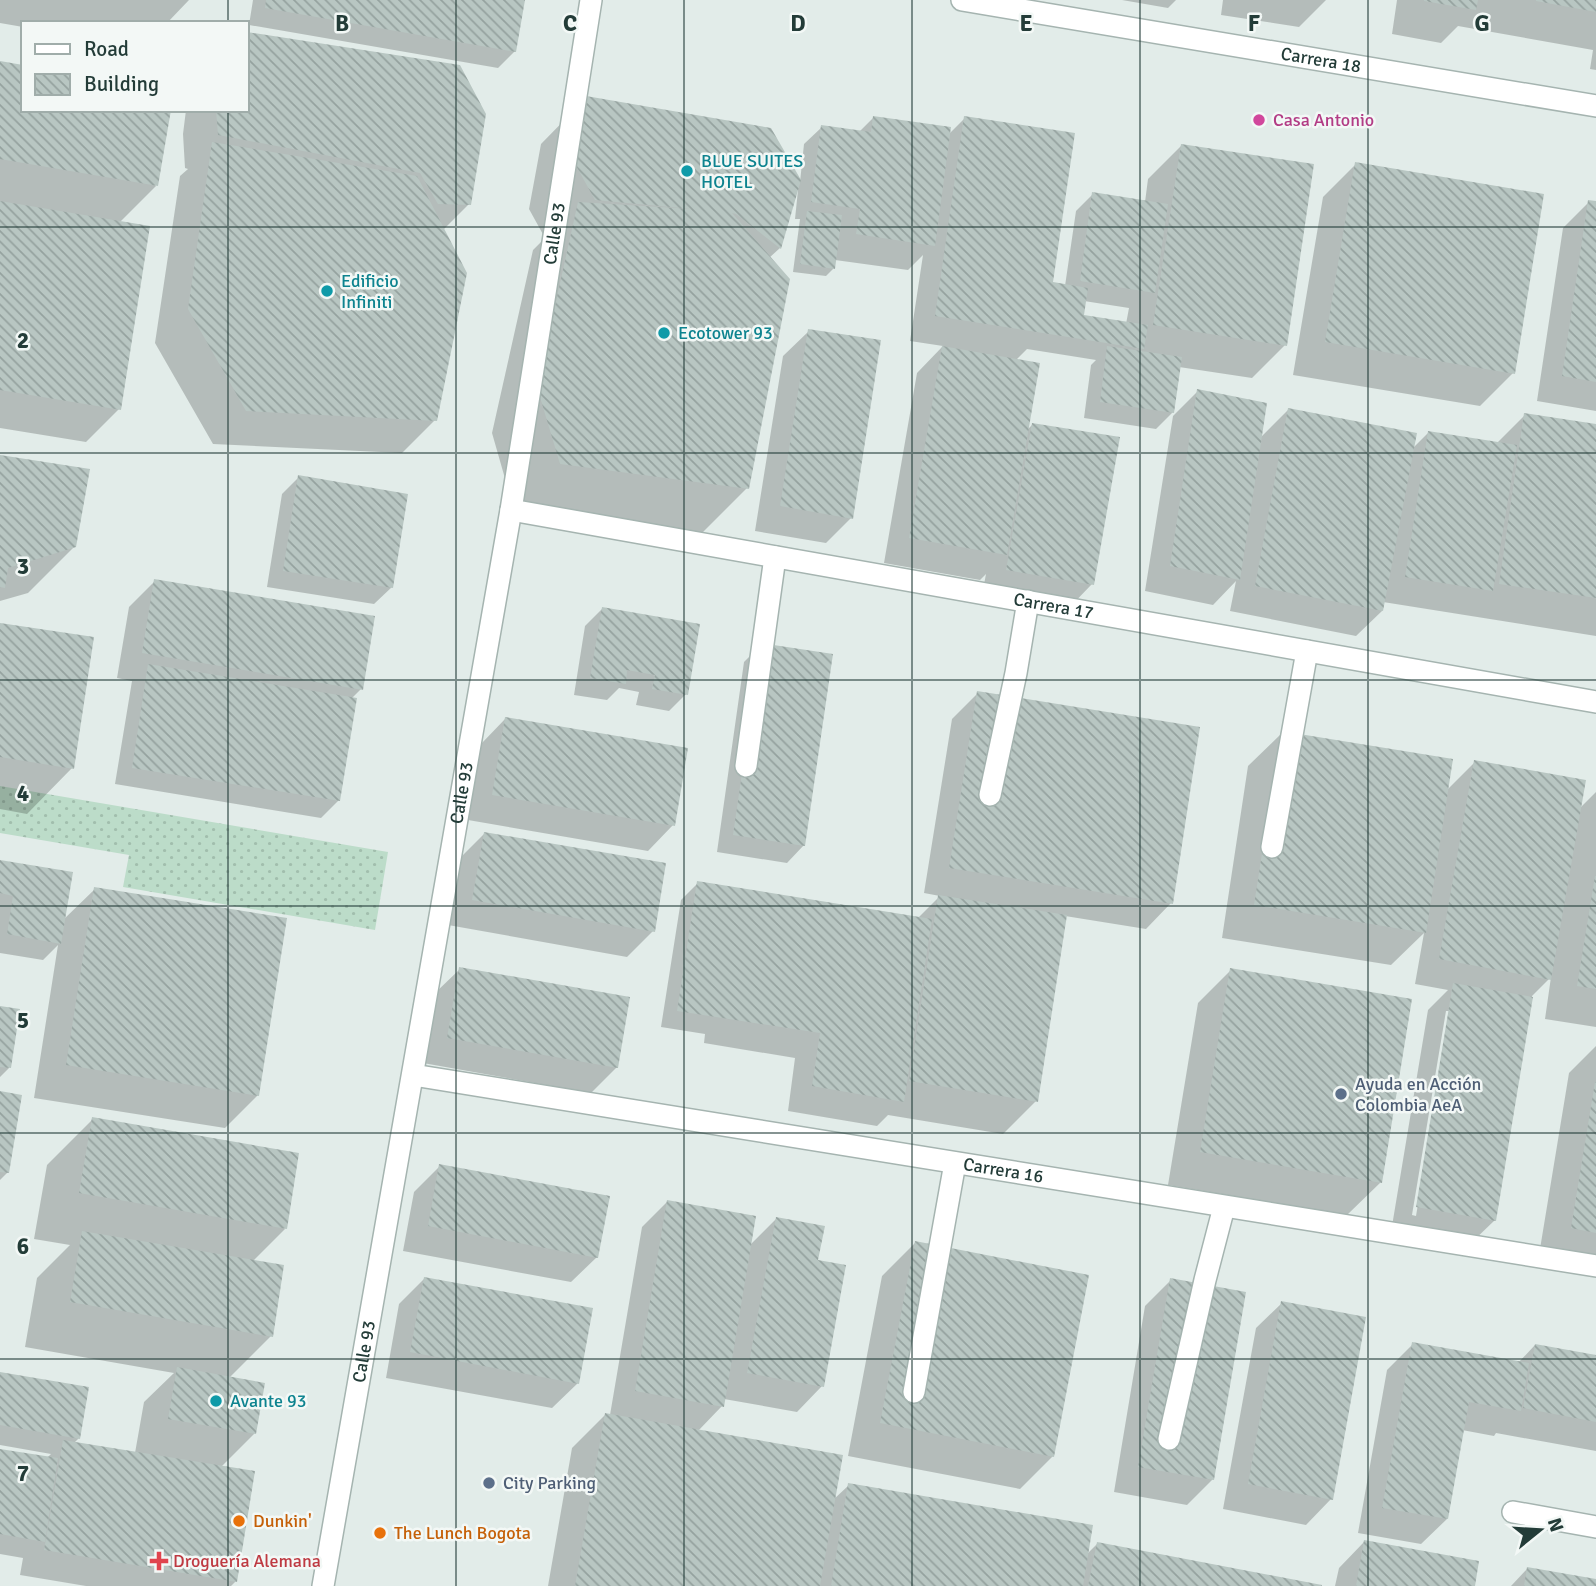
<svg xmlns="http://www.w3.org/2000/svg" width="1596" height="1586" font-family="Signika,sans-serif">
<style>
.grass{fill:url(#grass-dots)}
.shadow{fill:#0003;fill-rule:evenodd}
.building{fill:url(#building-back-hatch)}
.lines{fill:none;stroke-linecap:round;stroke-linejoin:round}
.minor-casing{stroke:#a5b4b0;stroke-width:24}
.minor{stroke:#fff;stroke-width:21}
.grid{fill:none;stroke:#233c38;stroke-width:2;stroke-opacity:0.55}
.hotel-dot{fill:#d1479c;stroke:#f3f8f6;stroke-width:2.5}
.culture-dot{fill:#0f9aa8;stroke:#f3f8f6;stroke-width:2.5}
.service-dot{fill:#5c6f8a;stroke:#f3f8f6;stroke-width:2.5}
.food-dot{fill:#e8710a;stroke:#f3f8f6;stroke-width:2.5}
.health-dot{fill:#e0444e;stroke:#f3f8f6;stroke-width:2.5}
.labels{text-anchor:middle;stroke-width:5;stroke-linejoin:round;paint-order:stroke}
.street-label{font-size:18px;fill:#233c38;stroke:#f3f8f6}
.hotel-label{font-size:18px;fill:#b23c85;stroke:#f3f8f6;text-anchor:start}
.culture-label{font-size:18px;fill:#0d838f;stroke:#f3f8f6;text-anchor:start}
.service-label{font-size:18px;fill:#4e5e75;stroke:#f3f8f6;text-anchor:start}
.food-label{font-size:18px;fill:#c56008;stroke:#f3f8f6;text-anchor:start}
.health-label{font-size:18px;fill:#be3a42;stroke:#f3f8f6;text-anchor:start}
.grid-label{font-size:23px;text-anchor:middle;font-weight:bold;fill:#233c38;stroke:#f3f8f6;stroke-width:5;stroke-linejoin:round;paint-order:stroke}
</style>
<defs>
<pattern id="grass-dots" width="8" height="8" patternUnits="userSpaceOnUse" patternTransform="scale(1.75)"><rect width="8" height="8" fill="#bcdcc9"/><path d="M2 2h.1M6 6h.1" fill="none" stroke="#a1bead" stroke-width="1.8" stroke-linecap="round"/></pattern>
<pattern id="building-back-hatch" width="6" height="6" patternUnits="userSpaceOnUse" patternTransform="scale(1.75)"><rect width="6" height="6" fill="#b8c6c2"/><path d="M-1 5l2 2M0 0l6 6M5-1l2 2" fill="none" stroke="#95a29f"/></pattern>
</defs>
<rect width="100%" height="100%" fill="#e2ece9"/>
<path class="grass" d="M0,786L388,852L375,930L123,887L129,855L0,833Z"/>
<path class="shadow" d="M0,0H189L167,23H23V27L0,23Z
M253,0H523L515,51L498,68L249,25Z
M1122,0H1176L1168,8Z
M1223,0H1326L1299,27L1221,15Z
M1397,0H1596V70L1590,69L1593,50L1458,26L1441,43L1392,34Z
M247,34L459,67L469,204L443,230L435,420L402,453L213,444L155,343L180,176L188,169L185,168L183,134L186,110H247Z
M0,62L23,110L156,186L120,222L119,409L86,442L0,428Z
M586,98L800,182L804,144L822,127L859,132L873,118L948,135L965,118L1050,287L1065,286L1076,211L1093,194L1145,202L1148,179L1181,146L1285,345L1252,378L1179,367L1173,412L1156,429L1084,418L1091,365L1096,360L1027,349L1016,360L1027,430L1032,425L1092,584L1067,610L982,595L986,574L980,580L884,563L917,373L943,346L910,341L923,255L908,270L835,260L834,268L826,276L793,272L800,219H795L798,190H796L780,248L769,258L747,488L701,534L514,510L492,433L533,250L545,238L529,209L541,144ZM1084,301L1129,308L1126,324L1082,317Z
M1356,164L1513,373L1480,406L1293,375L1323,197Z
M1589,202L1596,203V411L1537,401L1563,228Z
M809,331L851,518L826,543L755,531L783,356Z
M1198,391L1260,438L1288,410L1412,449L1428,433L1496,444L1525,415L1596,425V636L1383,602L1382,611L1356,636L1230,611L1236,581L1213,605L1145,591L1173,416Z
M0,457L74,547L28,593L0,601Z
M299,477L392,587L374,604L267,587L282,494Z
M155,581L361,689L351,699L338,801L321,818L115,784L132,681L117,678L129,607Z
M602,609L686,694L669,711L636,705L639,692L619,688L607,700L574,695L585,626Z
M0,624L72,768L27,814L0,809Z
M761,645L804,845L787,863L717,852L744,662Z
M978,693L1171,903L1146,929L1065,916L1036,1101L1003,1134L888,1115L877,1126L788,1111L795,1058L704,1043L705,1034L661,1027L681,900L698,883L917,919L940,896L924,893L952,719Z
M506,718L673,825L648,851L468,820L481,744Z
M1282,733L1447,790L1475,762L1579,809L1596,792V1027L1545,1019L1551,977L1532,996L1495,1220L1469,1245L1391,1232L1428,1010L1448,990L1415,984L1424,933L1391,965L1222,938L1248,766ZM1446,1011H1450L1416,1216L1412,1215Z
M484,834L653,931L627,957L448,925L459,859Z
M0,861L63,920L95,889L258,1095L225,1128L34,1098L58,945L43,960L0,953Z
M460,969L617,1067L591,1093L423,1063L434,994Z
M1231,970L1381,1182L1347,1215L1168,1185L1198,1003Z
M0,1008L9,1068L0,1077Z
M1596,1046V1271L1538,1261L1569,1073Z
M0,1093L8,1172L0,1180Z
M93,1119L285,1229L253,1261L271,1336L229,1378L255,1433L221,1467L236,1581L231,1586H86L20,1575L23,1558L0,1554V1450L47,1458L51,1454L0,1445V1374L79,1438L74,1443L135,1453L144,1402L174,1373L25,1347L37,1278L70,1245L34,1239L47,1165Z
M440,1166L597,1257L571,1282L403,1251L414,1192Z
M667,1202L749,1246L776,1219L816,1262L822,1386L797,1412L724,1399L722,1406L698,1431L833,1500L849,1485L1086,1555L1097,1544L1321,1586H548L572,1448L605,1415H610L642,1227Z
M915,1243L1053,1456L1020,1489L848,1456L882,1276Z
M424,1279L578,1383L552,1408L386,1378L399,1304Z
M1171,1280L1213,1479L1187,1505L1114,1492L1145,1306Z
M1282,1303L1331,1499L1306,1525L1223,1509L1256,1328Z
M1413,1344L1518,1363L1535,1345L1596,1356V1451L1496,1433L1494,1436L1462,1430L1447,1519L1421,1544L1358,1533L1387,1370Z
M1364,1542L1473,1586H1335L1339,1568Z
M1527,1569L1596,1580V1586H1511Z"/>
<path class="building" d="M266,0H525L516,52L265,8Z
M1424,0H1478L1476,10L1424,1Z
M1536,0H1596V12L1536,1Z
M247,32L460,65L486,114L471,205L438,204L420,173L218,135L216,110H247Z
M0,61L23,65V110H171L158,186L0,159Z
M586,96L771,128L801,180L781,249L736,214L732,213L790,279L749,489L560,464L537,387L578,202L692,209L595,200L574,162Z
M873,116L951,127L935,246L856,234L860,209L811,202L821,125L871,132Z
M964,116L1075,133L1053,282L1088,288L1084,315L1148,325L1144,349L935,316Z
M212,142L417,176L467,273L437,421L246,411L188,309Z
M1181,144L1314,164L1287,346L1153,325Z
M1355,162L1544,194L1515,374L1325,342Z
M1092,192L1168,204L1155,293L1080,281Z
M1588,200L1596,201V382L1562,376Z
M0,201L150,226L121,410L0,390Z
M807,211L842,215L835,269L800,264Z
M808,329L881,340L853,519L780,506Z
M942,346L1040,363L1007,555L909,538Z
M1107,346L1182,357L1174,413L1100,402Z
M1197,389L1267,403L1240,580L1170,566Z
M1288,408L1417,433L1383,611L1255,586Z
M1524,413L1596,424V598L1499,584Z
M1032,423L1120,437L1094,585L1006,570Z
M1428,431L1517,445L1493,591L1405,577Z
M0,455L90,469L76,547L8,568L5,588L0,587Z
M298,475L408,494L393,588L283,571Z
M154,579L375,616L363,690L142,653Z
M602,607L700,624L688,695L652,689L655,675L627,670L626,684L590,678Z
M0,623L94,637L74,769L0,757Z
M761,643L833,654L805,846L733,835Z
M148,664L357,698L340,801L132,768Z
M977,691L1200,727L1173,904L949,868Z
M505,717L688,748L675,826L492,795Z
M1281,731L1453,759L1426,933L1254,905Z
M1474,760L1586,780L1551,980L1439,959Z
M484,832L666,863L655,932L472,900Z
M0,860L73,872L61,944L7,934L13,896L0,893Z
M1595,876H1596V989L1577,986Z
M697,881L932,919L904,1102L812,1086L820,1033L677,1011Z
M94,887L287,918L259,1096L66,1065Z
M938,895L1067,915L1038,1102L909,1081Z
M459,967L630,997L618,1068L447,1038Z
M1230,968L1412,999L1382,1183L1200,1152Z
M1453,983L1533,997L1496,1221L1416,1207Z
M0,1006L20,1009L11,1068L0,1067Z
M1595,1082H1596V1233L1571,1228Z
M0,1091L22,1095L9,1173L0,1172Z
M92,1117L299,1153L287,1229L79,1193Z
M439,1164L610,1196L598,1258L428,1226Z
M667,1200L756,1216L724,1407L635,1391Z
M776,1217L825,1226L818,1260L846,1265L824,1387L747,1373Z
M82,1231L284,1265L273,1337L70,1302Z
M915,1241L1089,1275L1054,1457L880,1423Z
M424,1277L593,1308L579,1384L410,1352Z
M1170,1278L1246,1292L1214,1480L1138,1467Z
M1281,1301L1366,1317L1333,1500L1248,1484Z
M1412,1342L1529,1363L1521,1411L1469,1402L1448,1519L1382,1508Z
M1535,1344L1596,1355V1422L1523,1408Z
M177,1367L265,1383L256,1434L168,1419Z
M0,1372L89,1387L80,1439L0,1425Z
M605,1413L843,1455L820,1586H575Z
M63,1440L255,1471L237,1582L44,1550Z
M0,1449L58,1458L45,1542L0,1534Z
M848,1483L1093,1525L1083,1586H831Z
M1364,1540L1479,1561L1475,1586H1356Z
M1097,1542L1322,1585V1586H1088Z
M1527,1567L1596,1579V1586H1524Z"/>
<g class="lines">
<g class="minor-casing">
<g id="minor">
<path id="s1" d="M962,0L1596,106"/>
<path id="s2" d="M511,510L1596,702"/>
<path d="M746,766L775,557"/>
<path d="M990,795L1016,673L1028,601"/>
<path d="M1272,847L1307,651"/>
<path id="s3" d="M413,1075L1596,1266"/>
<path d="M914,1392L955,1163"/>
<path d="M1169,1439L1205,1280L1224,1207"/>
<path d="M1513,1512L1596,1527"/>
<path id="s4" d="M323,1586L511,510L591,0"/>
</g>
</g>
<use href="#minor" class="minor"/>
</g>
<path class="grid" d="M228,0V23M456,0V1586M684,0V1586M912,0V1586M1140,0V1586M1368,0V1586M228,110V1586M0,227H1596M0,453H1596M0,680H1596M0,906H1596M0,1133H1596M0,1359H1596"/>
<circle class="hotel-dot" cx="1259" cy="120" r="7"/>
<g class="culture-dot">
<circle cx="687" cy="171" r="7"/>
<circle cx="327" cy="291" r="7"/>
<circle cx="664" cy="333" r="7"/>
<circle cx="216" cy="1401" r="7"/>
</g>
<g class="service-dot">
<circle cx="1341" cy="1094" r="7"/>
<circle cx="489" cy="1483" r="7"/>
</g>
<g class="food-dot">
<circle cx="239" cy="1521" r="7"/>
<circle cx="380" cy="1533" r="7"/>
</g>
<path class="health-dot" d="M155.5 1550.5h7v7h7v7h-7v7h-7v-7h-7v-7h7z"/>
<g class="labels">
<g class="street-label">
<text dy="6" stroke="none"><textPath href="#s1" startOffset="364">Carrera 18</textPath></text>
<text dy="6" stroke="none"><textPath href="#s4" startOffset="1372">Calle 93</textPath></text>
<text dy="6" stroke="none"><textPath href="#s2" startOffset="551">Carrera 17</textPath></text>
<text dy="6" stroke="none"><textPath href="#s4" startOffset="805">Calle 93</textPath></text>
<text dy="6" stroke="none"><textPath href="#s3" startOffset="598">Carrera 16</textPath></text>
<text dy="6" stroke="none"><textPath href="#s4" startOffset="238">Calle 93</textPath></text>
</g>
<g class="hotel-label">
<text x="1273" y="126">Casa Antonio</text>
</g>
<g class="culture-label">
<text x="701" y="167">BLUE SUITES<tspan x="701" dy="21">HOTEL</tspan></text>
<text x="341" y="287">Edificio<tspan x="341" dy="21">Infiniti</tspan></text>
<text x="678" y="339">Ecotower 93</text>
<text x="230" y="1407">Avante 93</text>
</g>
<g class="service-label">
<text x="1355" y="1090">Ayuda en Acción<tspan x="1355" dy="21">Colombia AeA</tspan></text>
<text x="503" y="1489">City Parking</text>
</g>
<g class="food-label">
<text x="253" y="1527">Dunkin'</text>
<text x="394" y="1539">The Lunch Bogota</text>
</g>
<g class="health-label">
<text x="173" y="1567">Droguería Alemana</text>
</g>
</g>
<g class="grid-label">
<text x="342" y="31">B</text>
<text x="570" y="31">C</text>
<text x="798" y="31">D</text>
<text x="1026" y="31">E</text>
<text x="1254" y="31">F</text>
<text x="1482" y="31">G</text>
<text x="23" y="348">2</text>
<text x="23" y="574">3</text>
<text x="23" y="801">4</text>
<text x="23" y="1028">5</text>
<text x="23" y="1254">6</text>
<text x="23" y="1481">7</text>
</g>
<rect x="21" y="21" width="228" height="91" fill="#f3f8f6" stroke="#a0adaa" stroke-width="2"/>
<rect x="35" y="44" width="35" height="10" fill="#ffffff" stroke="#a0adaa" stroke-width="2"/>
<text x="84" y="56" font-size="21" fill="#233c38">Road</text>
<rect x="35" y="74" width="35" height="21" fill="url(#building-back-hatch)" stroke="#a0adaa" stroke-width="2"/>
<text x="84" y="91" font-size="21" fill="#233c38">Building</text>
<g transform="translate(1540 1530) rotate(72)" stroke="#f3f8f6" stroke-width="5" paint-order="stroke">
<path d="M0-5L12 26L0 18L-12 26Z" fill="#233c38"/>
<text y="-10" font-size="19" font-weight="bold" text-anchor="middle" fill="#233c38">N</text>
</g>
</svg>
